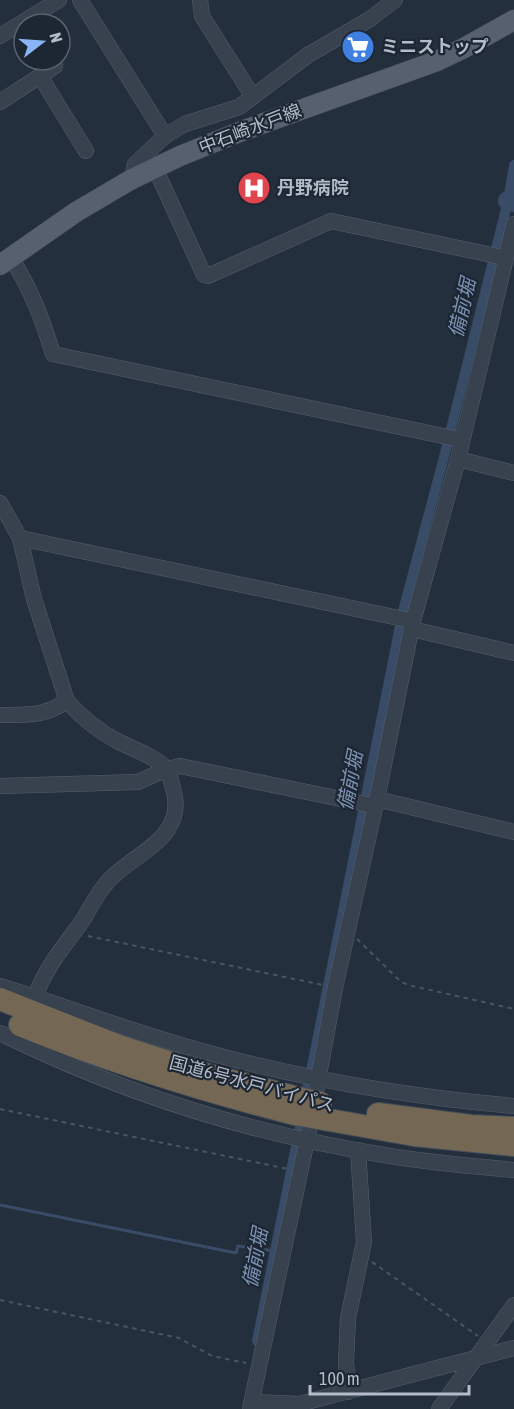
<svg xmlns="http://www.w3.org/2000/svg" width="514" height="1409" font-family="'Asap Condensed','Noto Sans JP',sans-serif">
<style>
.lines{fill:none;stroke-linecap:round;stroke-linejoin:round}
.stream{stroke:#394c67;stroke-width:3}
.canal{stroke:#394c67;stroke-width:10}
.river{stroke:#394c67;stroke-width:20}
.minor-casing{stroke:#565f6c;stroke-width:16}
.major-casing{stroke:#414a57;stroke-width:21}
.highway-casing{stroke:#434c59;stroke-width:24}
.path{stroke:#44595c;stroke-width:2;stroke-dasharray:4.5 4.5;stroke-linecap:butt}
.minor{stroke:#38414e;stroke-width:15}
.major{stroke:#56606e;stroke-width:20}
.highway{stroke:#746855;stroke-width:22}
.highway-bridge-casing{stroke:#434c59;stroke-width:24;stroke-linecap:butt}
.highway-bridge{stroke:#746855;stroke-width:22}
.labels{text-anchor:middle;stroke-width:4.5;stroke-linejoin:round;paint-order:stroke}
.poi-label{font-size:18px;font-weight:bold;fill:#b4bcc9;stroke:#1d2633;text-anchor:start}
.street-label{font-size:18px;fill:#b4bcc9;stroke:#1d2633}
.water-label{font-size:20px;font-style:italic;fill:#7c92b1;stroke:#1d2633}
</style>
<rect width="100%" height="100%" fill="#242f3e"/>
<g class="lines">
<path class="stream" d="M0,1205L236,1253L238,1246L275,1251"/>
<path class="canal" d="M257,1341L403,611L444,457L508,201L514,165"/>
<path class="river" d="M508,201L514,202"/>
<g class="minor-casing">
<path id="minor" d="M80,0L165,136
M200,0L202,16L253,97
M0,36L59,0
M40,76L55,66L52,60
M0,102L40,76L86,151
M155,168L204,275L208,276L331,221L506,258
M132,179L135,164L165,136L185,124L239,107L308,55L370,19L395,0
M11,258C31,289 42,318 53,354L462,440
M458,459L514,473
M0,503L20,538L34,599L67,701C81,717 99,731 117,741C133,749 152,755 165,767C170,772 171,782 173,788C189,840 130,853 105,885C96,896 90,908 83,920C65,945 45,968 35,997
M20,538L413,621
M412,629L514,653
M0,715C27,715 43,717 67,701
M0,786L138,782L167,769L180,766L375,806
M377,799L514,832
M0,986C70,1008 138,1034 209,1053C308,1080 411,1097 514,1106
M0,1033C118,1091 248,1133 378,1154C423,1162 468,1166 514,1170
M348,1392L346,1362L348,1318L364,1242L358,1150
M252,1402L299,1404L514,1348
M250,1409L307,1140L335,988L377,799L413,621L458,459L514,224
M439,1409L514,1305"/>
</g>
<g class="major-casing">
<path id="major" d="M0,265L76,212L132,179L180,156L242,131L437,61L464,48L514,20"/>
</g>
<g class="highway-casing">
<path id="highway" d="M0,999L119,1046L201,1073L298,1098
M20,1025C110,1062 201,1090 295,1114
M378,1114L471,1126L514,1128
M318,1118L414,1135L514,1145"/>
</g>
<path class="path" d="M88,936L323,985
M357,939L400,981L408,985L514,1009
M0,1109L288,1169
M372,1262L478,1336
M0,1300L179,1338L212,1356L246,1363"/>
<use href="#minor" class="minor"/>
<use href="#major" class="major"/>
<use href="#highway" class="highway"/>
<g class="highway-bridge-casing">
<path id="highway-bridge" d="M298,1098L321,1103
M295,1114L318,1118"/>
</g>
<use href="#highway-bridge" class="highway-bridge"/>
</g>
<defs>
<g id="supermarket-disc" transform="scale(1.725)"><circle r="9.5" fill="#3f7fe0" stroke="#1d2633"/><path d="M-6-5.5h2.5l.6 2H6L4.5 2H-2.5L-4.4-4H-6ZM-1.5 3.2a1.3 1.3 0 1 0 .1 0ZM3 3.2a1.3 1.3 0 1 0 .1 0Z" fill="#fff"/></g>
<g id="hospital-disc" transform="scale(1.725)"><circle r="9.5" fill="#e0444e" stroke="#1d2633"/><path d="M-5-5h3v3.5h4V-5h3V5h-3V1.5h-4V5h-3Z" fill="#fff"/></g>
</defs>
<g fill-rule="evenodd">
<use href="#supermarket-disc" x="358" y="47"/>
<use href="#hospital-disc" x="254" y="188"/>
</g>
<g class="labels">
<g class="poi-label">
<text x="381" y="53">ミニストップ</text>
<text x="277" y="194">丹野病院</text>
</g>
<g class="street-label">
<text transform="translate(250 129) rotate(-21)" y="6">中石崎水戸線</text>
<text transform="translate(252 1084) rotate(15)" y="6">国道6号水戸バイパス</text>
</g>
<g class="water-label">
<text transform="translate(462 308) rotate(-77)" y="7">備前堀</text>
<text transform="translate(350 781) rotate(-79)" y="7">備前堀</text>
<text transform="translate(255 1258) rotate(-79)" y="7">備前堀</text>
</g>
</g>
<g transform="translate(42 42) rotate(73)"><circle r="28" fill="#1d2633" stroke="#59626f" stroke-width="1.5"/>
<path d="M0-4.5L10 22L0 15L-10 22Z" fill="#8ab4f8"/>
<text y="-9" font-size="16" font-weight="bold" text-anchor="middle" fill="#b4bcc9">N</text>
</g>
<path d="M310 1385v9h159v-9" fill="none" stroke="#b4bcc9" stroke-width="3"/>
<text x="319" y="1385" font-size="18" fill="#b4bcc9" stroke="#1d2633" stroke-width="4.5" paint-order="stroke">100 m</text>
</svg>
